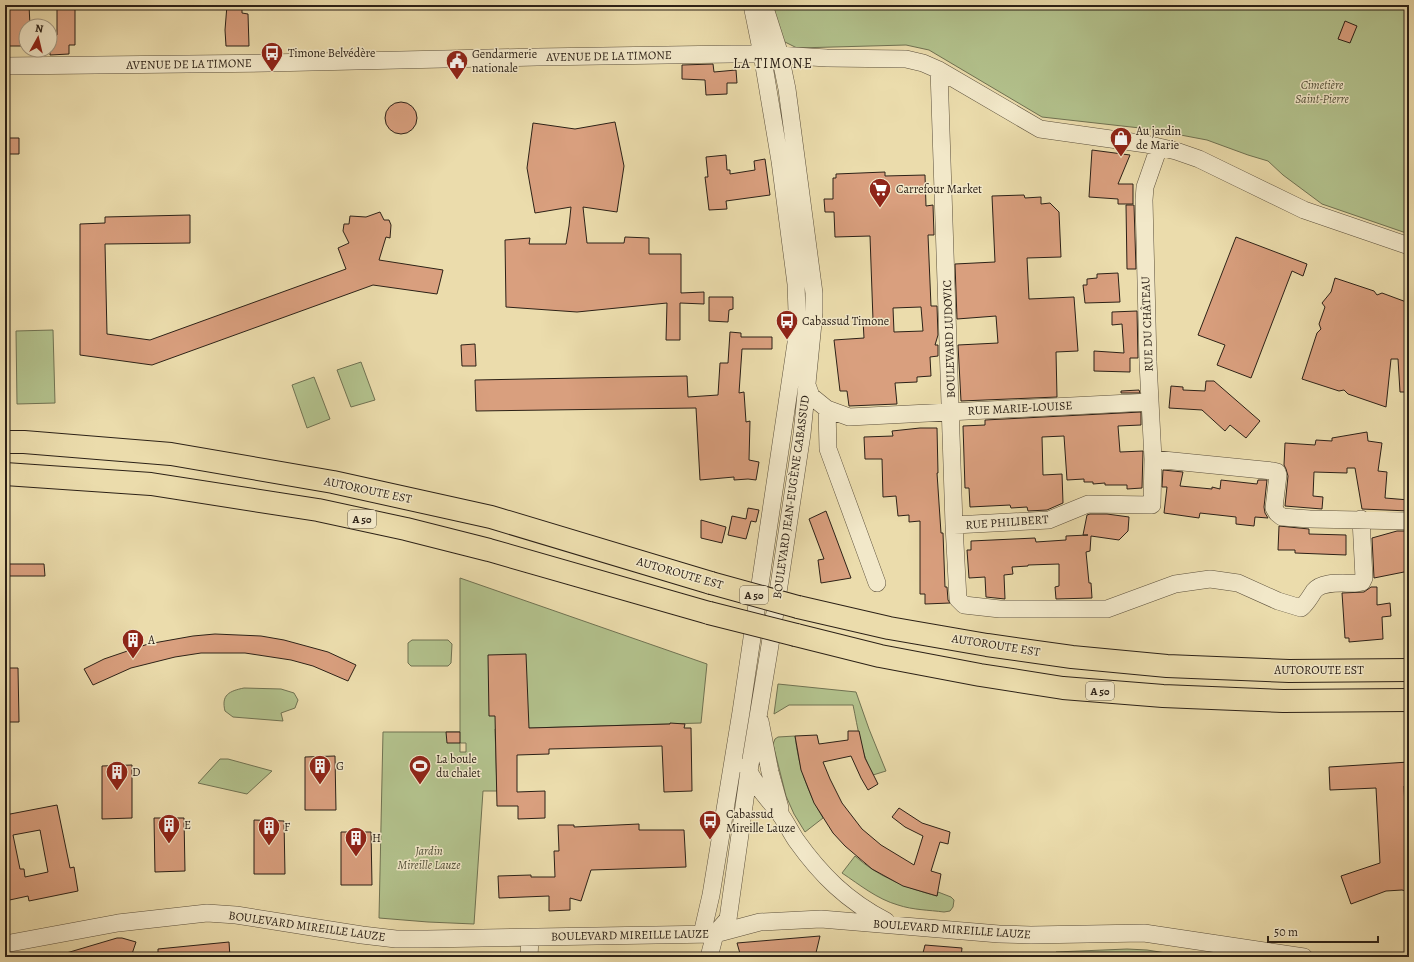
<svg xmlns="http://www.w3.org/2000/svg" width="1414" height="962" font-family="Alegreya,serif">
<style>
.green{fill:#b3c28d;stroke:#707252;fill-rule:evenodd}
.building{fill:#d99f7e;stroke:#2c2117;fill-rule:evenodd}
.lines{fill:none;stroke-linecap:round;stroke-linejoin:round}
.minor-casing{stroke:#5c503c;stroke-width:18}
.highway-casing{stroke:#2c2117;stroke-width:24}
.minor{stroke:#f2e8c9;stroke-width:17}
.highway{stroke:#ebdcac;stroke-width:22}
.highway-bridge-casing{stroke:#2c2117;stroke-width:24;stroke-linecap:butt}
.highway-bridge{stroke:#ebdcac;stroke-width:22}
.labels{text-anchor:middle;stroke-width:3;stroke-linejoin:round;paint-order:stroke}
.shield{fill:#f2e8c9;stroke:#675d4c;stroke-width:1}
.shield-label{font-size:11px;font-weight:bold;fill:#2c2117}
.poi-label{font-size:12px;fill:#2c2117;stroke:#f2e8c9;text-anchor:start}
.street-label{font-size:12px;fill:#2c2117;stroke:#f2e8c9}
.park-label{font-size:12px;font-style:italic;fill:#54513a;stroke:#f2e8c9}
.quarter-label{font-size:14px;letter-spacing:1px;fill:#2c2117;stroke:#f2e8c9}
</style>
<rect width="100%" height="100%" fill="#ebdcac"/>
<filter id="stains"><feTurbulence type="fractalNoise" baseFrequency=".005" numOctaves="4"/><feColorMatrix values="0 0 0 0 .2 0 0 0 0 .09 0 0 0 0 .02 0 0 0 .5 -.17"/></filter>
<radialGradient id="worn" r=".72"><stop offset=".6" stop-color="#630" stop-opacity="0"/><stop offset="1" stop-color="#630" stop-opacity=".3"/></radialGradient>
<path class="green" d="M772,5H1409V234L1322,204L1283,175L1268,161L1248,155L1207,140L1149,129L1042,117L929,50L906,45L797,48L781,40Z
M53,330L55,403L17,404L16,331Z
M361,362L375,400L351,407L337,370Z
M314,377L330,419L307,428L292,385Z
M460,578L707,664L701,723L495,729L497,791H483L474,924L428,922L379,918L383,732H460ZM460,743H466V752H460Z
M412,640H448L452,644L451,663L448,666H411L408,663V643Z
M778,684L856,692L869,729L886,771L873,775C861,754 858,728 853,705H789L774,714Z
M244,688L281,689L294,693L298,700L295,708L281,713L283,721L233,717L225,711C221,695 229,691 244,688Z
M795,736C799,768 807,791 823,818L805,832L794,814L786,796L773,744L775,739L778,737Z
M220,759H228L272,771L247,794L198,783Z
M855,856C878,877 907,888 937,896L938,892L951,897L954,900L953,907L950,911L944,912C929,910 913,910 898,905C877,899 860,885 842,873Z
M1127,949L1147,950L1192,957H1060L1056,952Z"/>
<path class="building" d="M5,5H29L30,26H26L25,46H5Z
M227,5H242V13L248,14L249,46H226L225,30Z
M57,8H75V45H69V54L50,55V35H57Z
M1345,21L1357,26L1350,43L1338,39Z
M713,64L714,72L736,70L737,83H727V94L706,95L705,80L682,79V65Z
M385 118a16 16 0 1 1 32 0a16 16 0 1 1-32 0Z
M615,122L624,166L617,212L583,207L587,243H624L625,237L649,238V254H681V293L704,292V304L680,303V340H666L667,303L577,312L506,307L505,240L530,238L529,244H566L569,226L571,207L535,213L527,168L533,123L575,129Z
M5,138H19V154H5Z
M1092,150L1130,155L1118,184H1133V204H1118V199L1089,197Z
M726,155L727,170H730V174L755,170L754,161L765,159L770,195L726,201L727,209L709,210L705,177H708L706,157Z
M885,172V176L925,175L926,206L933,205L934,235H928L931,306H937L938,335L935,345H938V356L930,357L931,376L917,377V382L895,383L897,404L849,406L847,391H840L834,340L864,338L863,320H873L870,236L835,237L834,212H825L824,199H833V178H836V174ZM921,307L923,331L894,332L893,308Z
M1024,195L1025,198L1041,197V204L1050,203L1059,212L1061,257L1027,258L1029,299L1074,297L1078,351L1056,352L1057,397L961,401L958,345L998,343L996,316L957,319L955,264L995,262L992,196Z
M1126,205H1134L1136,269H1127Z
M380,212L384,220H389L391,225L390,238L386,237L379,260L443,270L437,294L373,285L152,365L80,355V224L105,223V217L190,215V243L105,244L107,334L150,340L346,269L338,248L349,243L343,231L344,224H349L350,216L366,217Z
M1236,237L1307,264L1303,276L1292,271L1251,378L1217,365L1225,345L1198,335Z
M1118,273L1120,302L1085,303L1083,285H1087V279L1097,278V274Z
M1335,278L1374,291L1377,295L1382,293L1409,303V392H1400L1398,359H1391L1386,407L1348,394L1344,390L1339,391L1302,379L1317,333L1321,329L1319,324L1325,307L1322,303L1331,292Z
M709,297H733V309L729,310L728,322L709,321Z
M1137,311L1138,358H1130V372L1094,371V351L1124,353L1122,324L1112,325V312Z
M730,332L741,333V337H772V349H742L739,393L744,392L746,422L750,421L749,460L759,462L756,480L748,479L734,480V477L700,480L696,408L476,411L475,380L687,376L688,397L718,395L720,363H728Z
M475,344L476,366H462L461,345Z
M1206,381H1214L1260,421L1246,438L1230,425L1225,431L1202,410L1169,408L1171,386L1183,387V390L1205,391Z
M1139,390L1140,393H1121V391Z
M1141,412V425L1118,426L1120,452L1143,451L1142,488L1127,489V485H1105V483L1093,484V482H1084V479L1067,480L1064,436L1042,437L1043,475L1062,474L1063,503L1047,510L1028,511L1027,507L1011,508L1010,505L970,507L969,488H965L963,426L985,425V420Z
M920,428H937L938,473H937L941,533H943L945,587H947L948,600L950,603L925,604V594H920V521L909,522V515L898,516L896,496L883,497L882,459H865L864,437L893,436L892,431Z
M1367,432L1368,441L1382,443L1378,471L1387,472L1385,498L1409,500V511L1362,509L1355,468H1347V473L1314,472L1313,496L1323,497L1322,509L1285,506L1288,476L1286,469L1284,465L1285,443L1315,445L1316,440L1332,441V438Z
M1163,470L1183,472L1180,486L1212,489V487L1220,489L1221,480L1257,484L1258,480H1267L1264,507L1265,513L1268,518L1255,517L1254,526L1236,524V517L1200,513L1199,518L1164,513L1167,487H1162Z
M748,508L759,510L756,522L751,521L746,539L728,535L732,516L746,519Z
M826,511L851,578L821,583L818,560L824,559L809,519Z
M1090,514H1107L1129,517L1128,531L1119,540L1091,536L1090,551L1086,552L1089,583H1091L1092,598L1056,599L1055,587L1059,586V564L1028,565V566L1012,567L1013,574L1004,575L1005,599L986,597L985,577L969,578L967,550H971V541L1035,538L1036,542L1066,540V536L1088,535H1083L1087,515Z
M701,520L726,527L722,543L701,538Z
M1279,526L1309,529V534L1346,535V555L1295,553V550H1278Z
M1397,531H1409V571L1374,578L1372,538Z
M5,564H44L45,576H5Z
M1371,587H1377V605L1390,603L1391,616L1382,617L1383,639L1349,642V638H1345L1342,593L1364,592Z
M215,634L261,636L284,640L328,652L356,665L348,681L313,666L291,660L245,653H201L175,657L131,668L93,685L84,669L104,659L148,644L193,636Z
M526,654L529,728L670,724V723L685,724L684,728H691L692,791L664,792L662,746L549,749V754L517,755V792L545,791V818L518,819V806H497L495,716H489L488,655Z
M5,668H18L19,722H5Z
M848,731H859L865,758L878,784L868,790L861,778L851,756L823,762L830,779L842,803L862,829L881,845L914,865L923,836L905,827L892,817L899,808L922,823L950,832L948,844L940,842L931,871L941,874L937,896L903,886L872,869L845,846L833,833L814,803L801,770L795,736L817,735L819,744L848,740Z
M446,732H460V743H447Z
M335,756L336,810H305V757Z
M1409,762V786H1404L1409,892L1402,890L1386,891L1351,904L1341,876L1380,863L1376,788L1330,790L1329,767Z
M132,765V818L102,819V766Z
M57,805L70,868L74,867L78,891L29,901L28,896L5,901V815ZM40,830L48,872L25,877L24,869H20L13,835Z
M154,818H184L185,871L155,872Z
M254,820L284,821L285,874H254Z
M639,824V830H684L686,867L591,870L581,901L570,898V910L549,911V896L499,898L498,876L531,875V877H555L554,851H559L558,825H574V827Z
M341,832H371L372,885H341Z
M820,936L815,957H741L737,943Z
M117,938H122L136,942L131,957H64L63,954Z
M229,942L230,957H158V949Z
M925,945L962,948L961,957H922Z"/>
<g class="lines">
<g class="minor-casing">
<path id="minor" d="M5,66L268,63L537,57L732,54H762L827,58L906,59L923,63L939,70L1040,129L1146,144L1176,151L1199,159L1304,210L1409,246
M939,70L954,525L958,599L964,605L1000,609H1107L1175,584L1210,579L1238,583L1278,601L1301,608C1307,603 1310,597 1314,591C1323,580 1345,584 1357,583L1362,582L1364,578L1361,519
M807,385L811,396L827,409L849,417L1150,402
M827,409L828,449L877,583
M1153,459L1273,471L1277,472L1278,475L1274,508L1277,513L1282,517L1310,519L1409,521
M954,525L1049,520L1088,504L1152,505L1153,459L1148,362L1144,200L1145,187L1159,147
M760,721L770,772L780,808
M747,766C751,781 770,801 780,814C786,822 790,831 796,840C821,875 847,901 886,921
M702,934L711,895L741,712L796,343L797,312L796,284L780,161L762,54L752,5
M5,944L118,923L207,913L236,915L362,935L396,939H427L715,934L760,922L821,919L999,934L1031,935L1144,933L1304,957
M529,957L530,938
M709,957L715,934L728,919L749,771L770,645L802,434L814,313V293L787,89L780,55L764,5"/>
</g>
<g class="highway-casing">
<path id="highway" d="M5,442H24L171,454L333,482L491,517L711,583
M5,474L151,484L318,510L406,529L489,550L709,613
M798,607L889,628L987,645L1072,657L1167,666L1289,671L1409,670
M796,635L880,656L980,675L1063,688L1163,696L1283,701L1409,700"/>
</g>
<use href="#minor" class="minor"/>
<use href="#highway" class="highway"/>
<g class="highway-bridge-casing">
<path id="highway-bridge" d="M711,583L798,607
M709,613L796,635"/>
</g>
<use href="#highway-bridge" class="highway-bridge"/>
</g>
<defs>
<g id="bus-pin" transform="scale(1.15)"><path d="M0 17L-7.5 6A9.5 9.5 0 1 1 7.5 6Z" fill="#8f2418" stroke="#f2e8c9"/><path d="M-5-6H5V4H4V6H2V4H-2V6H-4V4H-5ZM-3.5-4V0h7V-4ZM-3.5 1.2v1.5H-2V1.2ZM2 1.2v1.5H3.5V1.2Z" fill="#fff"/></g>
<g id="civic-pin" transform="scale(1.15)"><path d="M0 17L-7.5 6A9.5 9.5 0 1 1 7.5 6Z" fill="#8f2418" stroke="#f2e8c9"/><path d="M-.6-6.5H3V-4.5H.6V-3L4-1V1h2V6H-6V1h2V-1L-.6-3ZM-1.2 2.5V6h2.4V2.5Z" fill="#fff"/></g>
<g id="shop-pin" transform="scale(1.15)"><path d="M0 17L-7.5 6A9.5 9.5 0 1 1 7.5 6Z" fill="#8f2418" stroke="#f2e8c9"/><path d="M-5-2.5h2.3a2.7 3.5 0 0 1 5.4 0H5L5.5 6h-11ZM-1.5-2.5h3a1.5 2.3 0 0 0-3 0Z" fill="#fff"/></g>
<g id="supermarket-pin" transform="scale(1.15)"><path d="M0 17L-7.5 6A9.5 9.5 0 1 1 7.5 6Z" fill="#8f2418" stroke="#f2e8c9"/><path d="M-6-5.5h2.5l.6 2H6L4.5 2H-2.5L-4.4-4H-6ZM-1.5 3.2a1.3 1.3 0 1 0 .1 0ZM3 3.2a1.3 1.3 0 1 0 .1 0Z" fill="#fff"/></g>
<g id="building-pin" transform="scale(1.15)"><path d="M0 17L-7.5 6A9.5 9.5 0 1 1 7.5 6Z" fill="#8f2418" stroke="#f2e8c9"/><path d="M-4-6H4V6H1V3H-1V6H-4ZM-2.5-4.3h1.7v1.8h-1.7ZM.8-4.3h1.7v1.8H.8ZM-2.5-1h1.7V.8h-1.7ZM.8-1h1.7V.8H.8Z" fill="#fff"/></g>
<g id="stadium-pin" transform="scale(1.15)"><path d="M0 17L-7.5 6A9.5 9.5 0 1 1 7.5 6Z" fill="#8f2418" stroke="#f2e8c9"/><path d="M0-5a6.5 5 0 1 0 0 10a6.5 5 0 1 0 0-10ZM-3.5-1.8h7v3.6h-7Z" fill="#fff"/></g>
</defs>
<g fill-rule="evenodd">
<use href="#bus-pin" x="272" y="53"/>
<use href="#civic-pin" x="457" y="61"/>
<use href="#shop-pin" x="1121" y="138"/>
<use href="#supermarket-pin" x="880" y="189"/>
<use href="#bus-pin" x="787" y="321"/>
<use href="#building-pin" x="133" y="640"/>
<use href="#building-pin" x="320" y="766"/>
<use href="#stadium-pin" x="420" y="766"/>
<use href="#building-pin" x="117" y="772"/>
<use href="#bus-pin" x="710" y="821"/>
<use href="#building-pin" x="169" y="825"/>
<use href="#building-pin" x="269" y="827"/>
<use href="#building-pin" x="356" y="838"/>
</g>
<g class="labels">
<g class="shield">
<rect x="348" y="510" width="28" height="18" rx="3"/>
<rect x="740" y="586" width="28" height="18" rx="3"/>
<rect x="1086" y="682" width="28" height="18" rx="3"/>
</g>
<g class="shield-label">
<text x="362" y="523">A 50</text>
<text x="754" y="599">A 50</text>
<text x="1100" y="695">A 50</text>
</g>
<g class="poi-label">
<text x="288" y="57">Timone Belvédère</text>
<text x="472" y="58">Gendarmerie<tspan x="472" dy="14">nationale</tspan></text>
<text x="1136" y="135">Au jardin<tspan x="1136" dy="14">de Marie</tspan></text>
<text x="896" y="193">Carrefour Market</text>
<text x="802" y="325">Cabassud Timone</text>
<text x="148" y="644">A</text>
<text x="436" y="763">La boule<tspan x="436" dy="14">du chalet</tspan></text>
<text x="336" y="770">G</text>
<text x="132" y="776">D</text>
<text x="726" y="818">Cabassud<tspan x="726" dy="14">Mireille Lauze</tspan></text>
<text x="184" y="829">E</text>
<text x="284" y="831">F</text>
<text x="372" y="842">H</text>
</g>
<g class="street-label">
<text transform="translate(609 56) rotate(-1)" y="4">AVENUE DE LA TIMONE</text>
<text transform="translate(189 64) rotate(-1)" y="4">AVENUE DE LA TIMONE</text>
<text transform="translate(1147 324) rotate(-92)" y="4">RUE DU CHÂTEAU</text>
<text transform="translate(949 339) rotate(-92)" y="4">BOULEVARD LUDOVIC</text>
<text transform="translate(1020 408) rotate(-3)" y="4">RUE MARIE-LOUISE</text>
<text transform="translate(368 490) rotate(12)" y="4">AUTOROUTE EST</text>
<text transform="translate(791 497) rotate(-82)" y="4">BOULEVARD JEAN-EUGÈNE CABASSUD</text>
<text transform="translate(1007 522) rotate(-4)" y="4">RUE PHILIBERT</text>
<text transform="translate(680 573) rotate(16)" y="4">AUTOROUTE EST</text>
<text transform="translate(996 645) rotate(9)" y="4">AUTOROUTE EST</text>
<text x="1319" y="674">AUTOROUTE EST</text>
<text transform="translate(307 926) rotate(8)" y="4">BOULEVARD MIREILLE LAUZE</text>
<text transform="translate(952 929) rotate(4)" y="4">BOULEVARD MIREILLE LAUZE</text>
<text transform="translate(630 935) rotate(-1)" y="4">BOULEVARD MIREILLE LAUZE</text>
</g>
<g class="park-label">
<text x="1322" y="89">Cimetière<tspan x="1322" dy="14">Saint-Pierre</tspan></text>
<text x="429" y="855">Jardin<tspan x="429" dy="14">Mireille Lauze</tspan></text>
</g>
<g class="quarter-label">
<text x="773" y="68">LA TIMONE</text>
</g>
</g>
<rect width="1414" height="962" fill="none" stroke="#ebdcac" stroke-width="20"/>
<rect x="6" y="6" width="1402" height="950" fill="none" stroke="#2c2117" stroke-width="2"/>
<rect x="10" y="10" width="1394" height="942" fill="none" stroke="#2c2117"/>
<g transform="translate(38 38) rotate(8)"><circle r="19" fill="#f2e8c9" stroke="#a39882"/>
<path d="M0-3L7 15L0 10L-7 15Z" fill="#8f2418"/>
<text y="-6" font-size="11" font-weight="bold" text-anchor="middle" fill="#2c2117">N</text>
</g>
<path d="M1268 936v6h110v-6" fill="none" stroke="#2c2117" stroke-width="2"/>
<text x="1274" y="936" font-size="12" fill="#2c2117" stroke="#f2e8c9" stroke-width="3" paint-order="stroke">50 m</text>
<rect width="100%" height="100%" filter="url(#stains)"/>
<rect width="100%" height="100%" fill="url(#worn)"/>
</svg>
